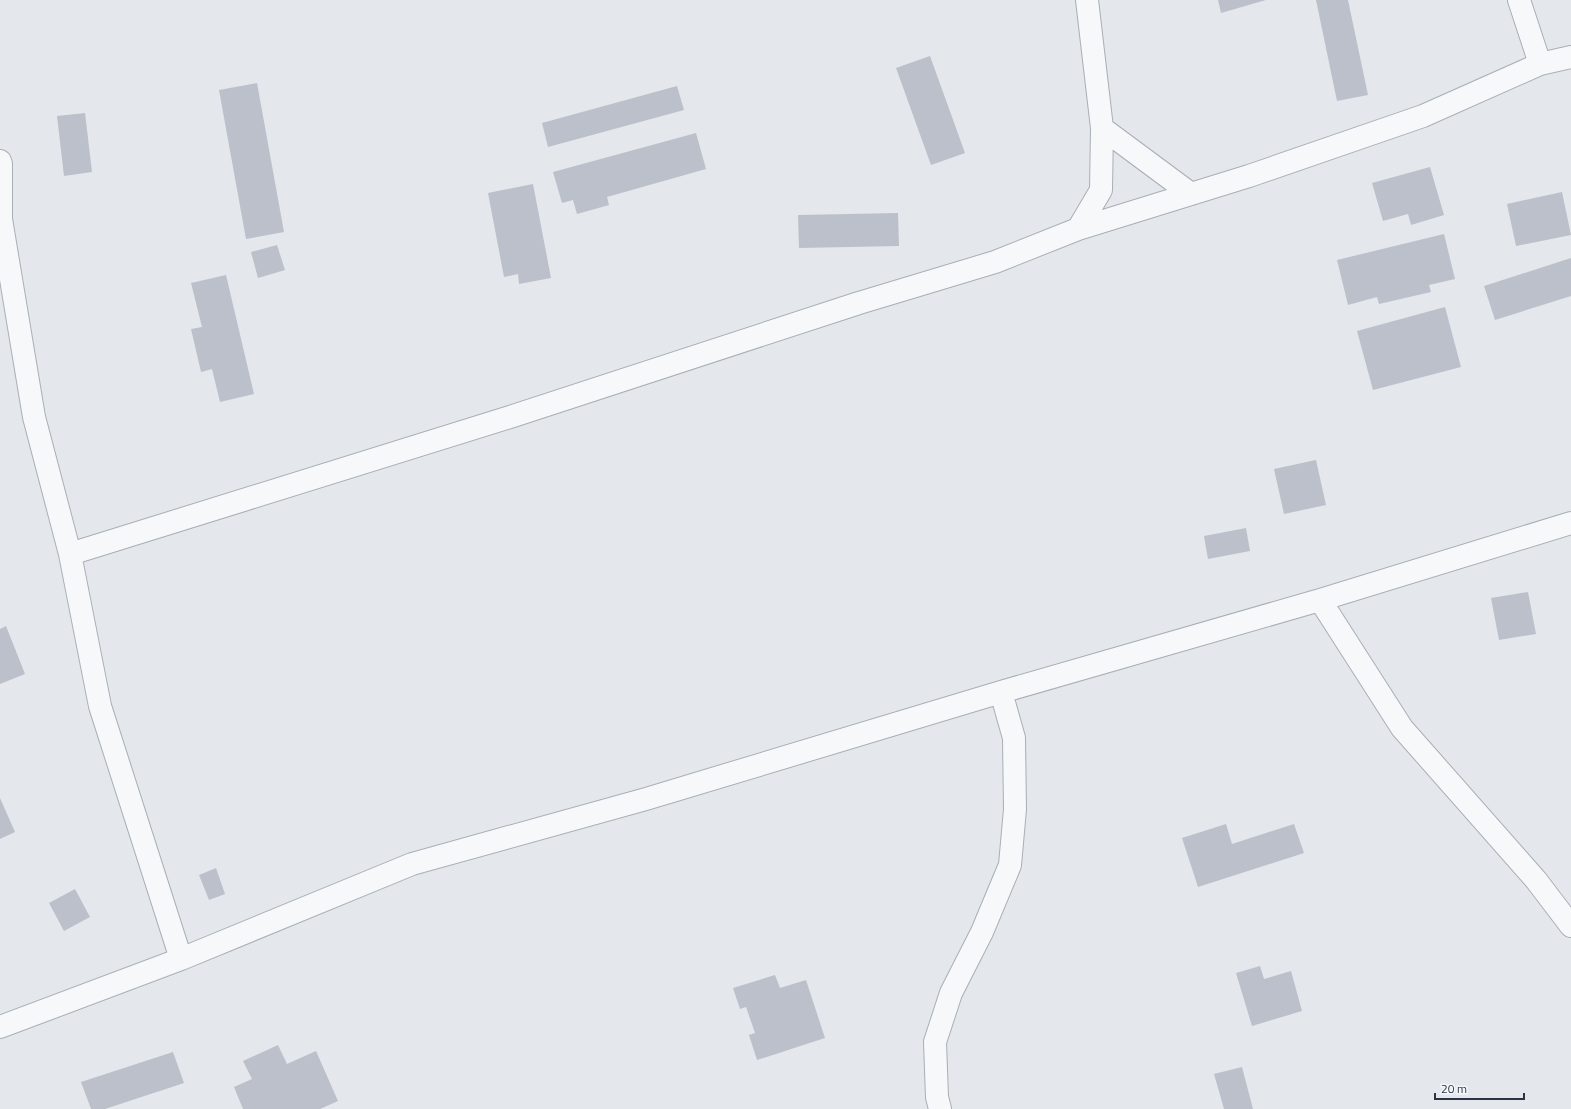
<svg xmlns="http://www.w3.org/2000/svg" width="1571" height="1109" font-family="'Titillium Web',sans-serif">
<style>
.building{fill:#bbc0ca}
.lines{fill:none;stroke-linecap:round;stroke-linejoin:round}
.minor-casing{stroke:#a9aeb7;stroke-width:24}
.minor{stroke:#f7f8fa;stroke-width:22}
</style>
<rect width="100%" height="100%" fill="#e4e7ec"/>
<path class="building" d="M1218,0H1266L1221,13Z
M1316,0H1348L1368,95L1337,101Z
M930,56L965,153L931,165L896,68Z
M257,83L284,232L246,239L219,90Z
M677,86L684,110L548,147L542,123Z
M85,113L92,172L64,176L57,116Z
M696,133L706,169L607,197L609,205L577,214L573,200L562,203L553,172Z
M1430,167L1444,215L1411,225L1408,214L1383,221L1372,183Z
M533,184L551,278L519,284L518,274L504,277L488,193Z
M1562,192L1571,235L1516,246L1507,204Z
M898,213L899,246L799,248L798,215Z
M1444,234L1455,279L1429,285L1431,292L1379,304L1377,297L1348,305L1337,260Z
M277,245L285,270L258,278L251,252Z
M1571,258V296L1495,320L1484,286Z
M226,275L254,394L220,402L212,369L201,372L191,329L202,327L191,283Z
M1445,307L1461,367L1373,390L1357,331Z
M1316,460L1326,505L1284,514L1274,469Z
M1246,528L1250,551L1208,559L1204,536Z
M1528,592L1536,634L1499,640L1491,598Z
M6,626L25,674L0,684V629Z
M0,798L15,832L0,839Z
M1226,824L1232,844L1294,824L1304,853L1198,887L1182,838Z
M216,868L225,894L209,900L199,875Z
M75,889L90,917L64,931L49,903Z
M1260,966L1264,979L1291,971L1302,1011L1252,1026L1236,973Z
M775,975L780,988L806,980L825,1038L757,1060L749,1035L755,1033L746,1007L740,1009L733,988Z
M278,1045L287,1064L316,1051L338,1101L320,1109H243L234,1087L252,1079L243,1061Z
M173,1052L184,1083L105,1109H91L81,1082Z
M1242,1067L1253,1109H1224L1214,1074Z"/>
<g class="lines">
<g class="minor-casing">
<path id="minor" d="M1519,0L1540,64
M1102,128L1191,194
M0,161L1,164V219L34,417L70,554L100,706L181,959
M1078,229L1101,190L1102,128L1087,0
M70,554L510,417L859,303L995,262L1078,229L1249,176L1423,116L1540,64L1571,57
M1320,600L1402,728L1536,880L1571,926
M0,1027L181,959L412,864L646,799L1001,692L1320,600L1571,523
M940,1109L937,1097L935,1042L951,993L982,932L1010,865L1015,809L1014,738L1001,692"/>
</g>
<use href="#minor" class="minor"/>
</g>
<path d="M1435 1093v6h89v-6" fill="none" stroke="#2b3445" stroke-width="2"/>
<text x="1441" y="1093" font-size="12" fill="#2b3445" stroke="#f4f6f9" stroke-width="3" paint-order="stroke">20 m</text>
</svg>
